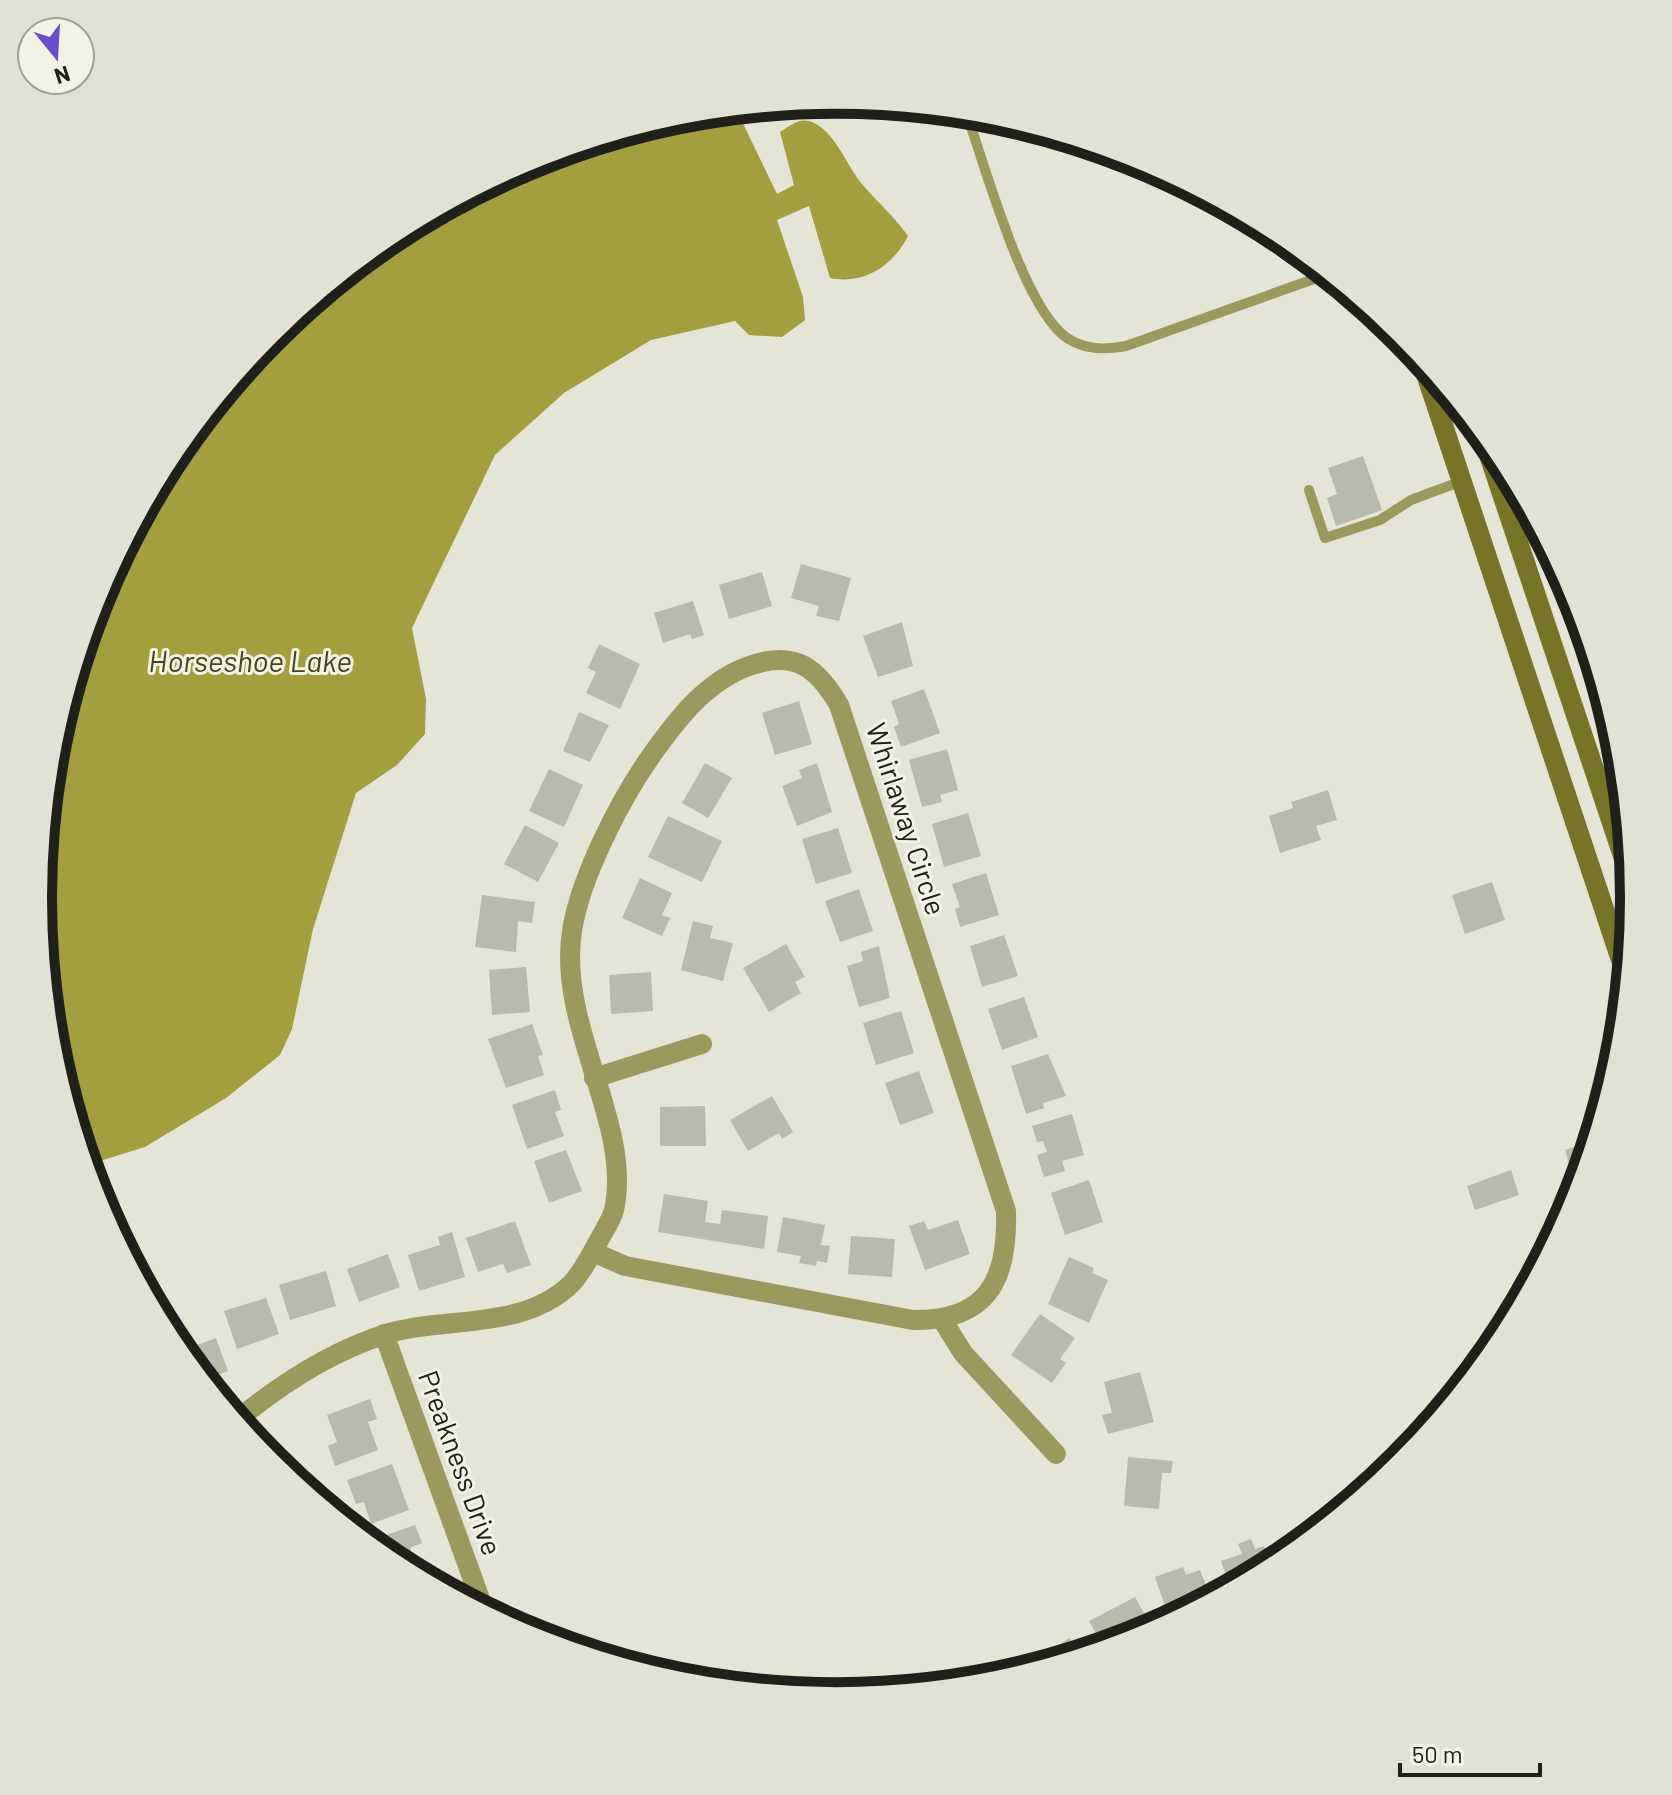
<svg xmlns="http://www.w3.org/2000/svg" width="1672" height="1795" font-family="Barlow,sans-serif">
<style>
.water{fill:#a39f3f}
.building{fill:#b9b9ac}
.lines{fill:none;stroke-linecap:round;stroke-linejoin:round}
.lane{stroke:#9b9a5e;stroke-width:10}
.street{stroke:#9b9a5e;stroke-width:20}
.secondary{stroke:#777428;stroke-width:20}
.labels{text-anchor:middle;stroke-width:6;stroke-linejoin:round;paint-order:stroke}
.street-label{font-size:28px;fill:#20201b;stroke:#f2f2e5}
.water-label{font-size:30px;font-style:italic;fill:#46441c;stroke:#f2f2e5}
.rim{fill:none;stroke:#20201b;stroke-width:10}
</style>
<rect width="100%" height="100%" fill="#e5e5d7"/>
<path class="water" d="M736,109L777,194L794,185L780,132C788,127 798,118 809,121C834,128 846,165 862,184C877,202 894,216 908,236C893,266 864,285 830,278L809,206L777,220L803,297L805,320L782,337L749,335L735,321L651,340L564,393L495,455L412,628L426,699L425,734L397,765L356,793L313,929L292,1029L280,1055L226,1098L145,1147L87,1165L53,1053L38,897L53,741L99,592L173,454L272,333L393,234L531,160L681,115Z"/>
<path class="building" d="M1363,456L1382,510L1336,526L1327,498L1337,494L1328,468Z
M801,564L851,578L839,621L816,616L819,606L791,598Z
M762,572L772,606L729,619L719,585Z
M693,601L704,635L692,639L690,634L663,643L654,613Z
M902,622L913,666L878,677L863,636Z
M599,644L640,664L620,709L586,693L596,672L588,668Z
M924,689L940,733L901,747L894,727L899,724L891,701Z
M799,701L812,744L775,755L762,713Z
M579,712L609,725L590,762L563,751Z
M947,749L958,790L940,795L942,802L922,807L909,760Z
M705,763L732,778L708,818L682,803Z
M817,763L832,812L797,826L782,786L802,778L799,770Z
M549,769L583,785L564,827L529,811Z
M1328,790L1337,820L1316,826L1321,840L1280,853L1269,816L1293,808L1291,802Z
M968,813L981,856L944,867L932,824Z
M668,816L722,841L702,882L648,857Z
M525,825L559,843L538,882L504,864Z
M838,828L852,873L816,884L802,839Z
M986,873L999,915L960,927L955,909L960,907L952,884Z
M640,878L672,893L662,915L670,918L662,936L622,918Z
M1492,882L1505,920L1465,934L1452,895Z
M859,889L873,931L840,942L825,901Z
M482,895L535,902L532,923L518,921L516,952L475,947Z
M693,921L713,926L710,938L733,943L723,981L681,970Z
M1004,935L1018,976L982,987L970,946Z
M786,944L805,977L795,982L801,993L769,1012L743,968Z
M879,946L890,998L859,1007L847,966L863,961L861,952Z
M526,967L530,1012L492,1015L489,970Z
M651,972L653,1011L611,1014L609,975Z
M1024,997L1038,1037L1002,1050L988,1009Z
M901,1011L914,1053L876,1065L863,1023Z
M532,1024L543,1055L538,1056L544,1075L506,1088L488,1039Z
M1048,1054L1066,1096L1043,1103L1044,1108L1026,1114L1011,1066Z
M919,1071L934,1113L900,1125L885,1083Z
M555,1090L561,1110L555,1112L564,1136L527,1149L512,1105Z
M772,1096L793,1132L782,1139L779,1133L748,1151L730,1120Z
M705,1106L706,1146H660V1107Z
M1072,1114L1084,1155L1062,1161L1065,1171L1044,1177L1037,1155L1047,1152L1043,1141L1037,1142L1032,1126Z
M1592,1141L1577,1191L1565,1150Z
M566,1150L582,1191L549,1203L534,1161Z
M1511,1170L1519,1195L1475,1210L1467,1186Z
M1089,1180L1103,1222L1065,1235L1051,1193Z
M664,1194L708,1201L705,1222L720,1224L722,1210L768,1216L764,1249L658,1232Z
M783,1217L825,1225L821,1245L830,1246L827,1263L817,1261L816,1266L799,1263L801,1256L777,1252Z
M958,1220L970,1254L925,1270L909,1226L924,1221L928,1230Z
M515,1221L531,1265L507,1273L503,1264L478,1272L466,1238Z
M452,1232L465,1277L419,1291L408,1255L440,1245L438,1237Z
M851,1236L895,1239L892,1277L848,1274Z
M388,1254L400,1287L359,1302L347,1269Z
M1069,1257L1094,1268L1092,1273L1108,1280L1089,1323L1048,1304Z
M326,1271L336,1306L290,1320L279,1285Z
M266,1298L279,1334L237,1349L224,1311Z
M1040,1314L1075,1338L1060,1359L1066,1363L1052,1383L1011,1355Z
M216,1338L228,1371L210,1378L206,1367L197,1370L181,1351Z
M1140,1372L1154,1422L1108,1434L1102,1415L1112,1413L1104,1382Z
M370,1399L377,1419L368,1422L378,1450L335,1466L328,1446L337,1442L327,1415Z
M1128,1457L1173,1461L1171,1473H1162L1159,1509L1124,1506Z
M392,1464L409,1510L371,1524L364,1502L356,1504L347,1480Z
M415,1525L422,1543L410,1548L423,1577L392,1561L372,1540Z
M1311,1534V1535L1285,1556L1281,1545Z
M1251,1539L1255,1549L1264,1546L1271,1566L1230,1587L1221,1561L1242,1554L1238,1544Z
M1183,1567L1186,1575L1200,1570L1211,1598L1193,1607L1191,1600L1166,1609L1155,1577Z
M1135,1597L1147,1618L1118,1633L1122,1641L1103,1646L1089,1621Z
M1069,1638L1081,1653L1057,1660L1050,1652Z"/>
<g class="lines">
<path class="lane" d="M966,112C985,165 1023,308 1067,338C1085,350 1105,350 1126,346L1328,274
M1309,490L1325,538L1380,520L1411,500L1462,481"/>
<path class="street" d="M594,1078L702,1044
M943,1321L963,1353L1056,1454
M384,1334L484,1610
M237,1420C281,1384 328,1353 383,1335C444,1315 523,1332 572,1283C582,1272 591,1255 598,1242C603,1232 611,1221 614,1210C633,1124 557,1027 572,931C580,878 620,800 651,756C677,719 708,679 752,665C796,650 818,669 839,705L1006,1211C1008,1280 988,1321 913,1320L625,1266L593,1252"/>
<path class="secondary" d="M1421,359L1626,975
M1481,431L1633,886"/>
</g>
<g class="labels">
<g class="street-label">
<text transform="translate(906 819) rotate(72)" y="10">Whirlaway Circle</text>
<text transform="translate(460 1463) rotate(70)" y="10">Preakness Drive</text>
</g>
<g class="water-label">
<text x="250" y="672">Horseshoe Lake</text>
</g>
</g>
<path d="M0 0H1672V1795H0ZM52 898a784 784 0 1 1 1568 0a784 784 0 1 1-1568 0Z" fill="#e1e1d5" fill-rule="evenodd"/>
<path class="rim" d="M52 898a784 784 0 1 1 1568 0a784 784 0 1 1-1568 0Z"/>
<g transform="translate(56 56) rotate(162)"><circle r="38" fill="#f2f2e5" stroke="#9e9e94" stroke-width="2"/>
<path d="M0-6L14 30L0 20L-14 30Z" fill="#6750c9"/>
<text y="-12" font-size="22" font-weight="bold" text-anchor="middle" fill="#20201b">N</text>
</g>
<path d="M1400 1763v12h140v-12" fill="none" stroke="#20201b" stroke-width="4"/>
<text x="1412" y="1763" font-size="24" fill="#20201b" stroke="#f2f2e5" stroke-width="6" paint-order="stroke">50 m</text>
</svg>
